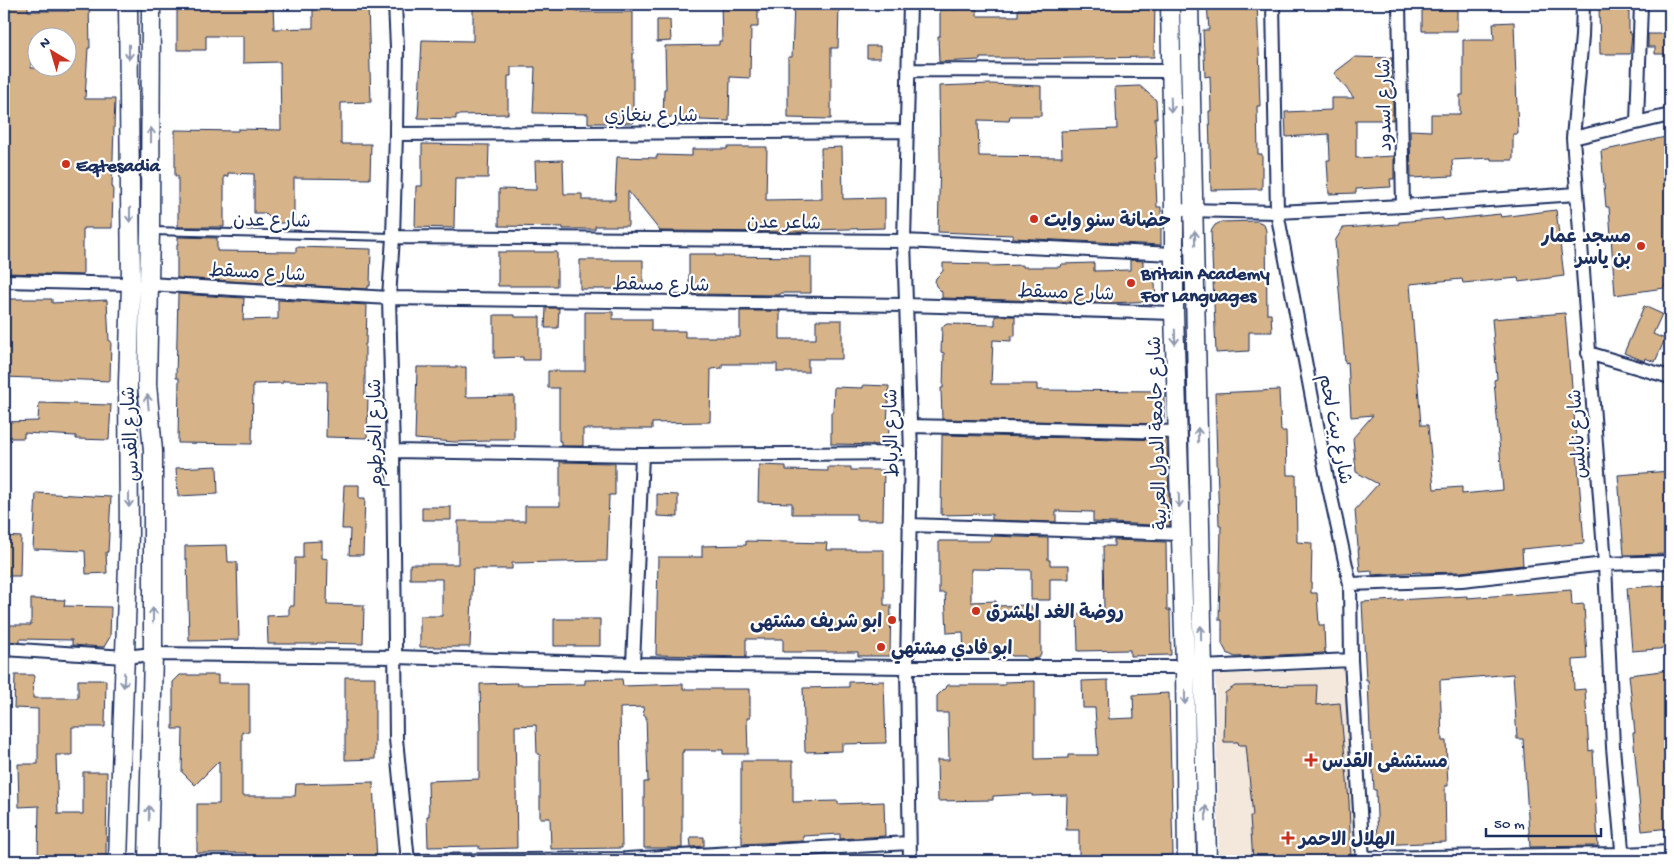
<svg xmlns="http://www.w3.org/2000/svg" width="1674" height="865" font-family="'Gochi Hand','Playpen Sans Arabic',sans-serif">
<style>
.built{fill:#f3e8db}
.building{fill:#d6b388;stroke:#1b2f5e;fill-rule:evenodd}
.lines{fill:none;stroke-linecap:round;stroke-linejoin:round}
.service-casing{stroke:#1b2f5e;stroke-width:10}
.minor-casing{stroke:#1b2f5e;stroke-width:16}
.secondary-casing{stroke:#1b2f5e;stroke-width:21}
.service{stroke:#fff;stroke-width:6}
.minor{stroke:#fff;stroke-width:12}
.secondary{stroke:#fff;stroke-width:18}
.oneway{stroke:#8d97ae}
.poi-dot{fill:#c8321e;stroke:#fff;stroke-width:2}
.labels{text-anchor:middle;stroke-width:4.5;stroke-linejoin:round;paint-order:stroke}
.street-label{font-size:19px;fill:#1b2f5e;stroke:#fff}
.poi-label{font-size:19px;font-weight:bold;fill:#1b2f5e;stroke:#fff;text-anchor:start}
</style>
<rect width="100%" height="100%" fill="#fff"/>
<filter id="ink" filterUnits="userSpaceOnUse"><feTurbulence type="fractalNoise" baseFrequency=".02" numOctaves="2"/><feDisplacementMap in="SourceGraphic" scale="10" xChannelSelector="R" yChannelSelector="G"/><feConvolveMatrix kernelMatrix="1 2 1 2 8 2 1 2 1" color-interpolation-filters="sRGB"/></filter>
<g filter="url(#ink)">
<path class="built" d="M1346,669L1356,861H1219L1215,675Z"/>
<path class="building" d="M5,4H28V11H69L68,4H89L90,48H88L85,99H115L112,187H113L112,228H83V275L4,273V235H6L9,176H4ZM32,38H68V68H31Z
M177,4H273L274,29L313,28V4H368L371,102L341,103V144H371L370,179L294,178V223H275L265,213H254V174L228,173V177L224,176V227H178V176H175V130L238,131V129L281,130L280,62L243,63V36H206V50H177Z
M473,4H578L577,12H633V123H588V114L533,113L535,67H511V76H508V114L456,115V119L418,118L422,40L473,41Z
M721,4H758V27H751L750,78L730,77L729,121L700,120V118L663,117L664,89H666L665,46L719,45V41H722Z
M794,4H839L838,48H831V119L788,118V57H792Z
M1050,4H1155L1154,57L1018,59V58H980V60L939,62L938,36H940V10L977,9V16H1018V9H1050Z
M1207,4H1257L1260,74H1259L1260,106H1257L1258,154H1262V189L1211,190L1209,111H1211L1210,76L1205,77L1203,30H1209Z
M1422,4H1457V31H1422Z
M1599,4H1629V31L1630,34H1632L1630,54H1600Z
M657,20H670L671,41L657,42Z
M1514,22L1518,134H1513V160H1491V158L1452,160L1453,176L1411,178L1410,130L1431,131V114H1460V95H1463V40H1494L1493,23Z
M1648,34H1670V47H1668V54H1655V47H1648Z
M867,46H880V58H867Z
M1355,57L1392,58L1391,96H1393V120H1356V158L1394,156V179H1390L1391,187L1356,189V193L1329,194L1327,160H1330L1329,134L1286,137L1285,112L1331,110V98H1354L1334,73Z
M991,84L1041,86V116H1010L1009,121L978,120L979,156L1062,157L1061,131L1117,129L1115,87L1140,86L1156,100L1157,118H1155L1157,158H1155L1157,207H1161V245L1013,238V235L938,232L940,161L939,86Z
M1670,136V274L1664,288L1615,295L1609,207H1606L1601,151Z
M422,144L489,145L488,178H455L454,228L415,227L416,186H422Z
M727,147H767L766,200L822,199L821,148L842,147L843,199L885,198V228L809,230V232H797L660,231L628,191V226H595V229H563V227L499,226V189L536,190L535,161L563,160L564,194H582V200H615L617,157L657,158V155L692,156V149H727Z
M1556,210L1564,276L1519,282L1518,278L1463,283L1462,279L1410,284L1421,425H1428L1434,489L1462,487V494L1503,490L1494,380L1497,379L1492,319L1565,313L1570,374H1571L1584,543L1522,549L1523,565L1461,572L1421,573V572L1372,575V571L1360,572L1355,510L1378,484L1356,472L1353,438L1373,415L1351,417L1348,362L1345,363L1335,241L1343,228L1399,224V222L1443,218V220L1500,214L1501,217Z
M1257,221L1264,224L1266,231L1267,314H1271L1272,332H1249V351L1216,353L1211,231L1215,225L1221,222Z
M178,237L217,238V251L296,252V247L371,249L370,286H368V289L177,278V244H178Z
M498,252H557V286H498Z
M689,254H715V256L811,257V293H780V295L689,294Z
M580,260H643V289H580Z
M1130,260L1143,261V269L1154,268L1156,301L1108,303L942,298V292L936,286L935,282L936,278L943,271V263L989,264V266L1023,265V267H1060L1061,264L1094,263V271L1130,270Z
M178,294L244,298L243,320L278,319V300L367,305L366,344H365V395H368L367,438L326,437L327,382L283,381V383L253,384L252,444L178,443L179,378H176Z
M4,299H52V303L107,300L109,341H111L110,381L4,377Z
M1644,306L1662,314L1653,334L1665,339L1655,362L1645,358L1644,361L1624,353Z
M546,308H559L558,328H545Z
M740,311H780V339H816V320H842V359H808V372H777V364H722V368L711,369L710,422L652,423V429H583V446H561V441H559V388H548V371H585V312H613V319H651V331H685V337H740Z
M494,315H515V317H540V360H523V357L494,358Z
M995,316H1015V336H1011V341L993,340L991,384H1037V390L1164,391V424L942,419L941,388H943L944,353L941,352L942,327L947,324L995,325Z
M417,367H466V397L514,396V439H489V441L455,442L415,439Z
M863,385L889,386L887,426H889L888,445L831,444V412H833L834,387L863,388Z
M1279,390L1281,431H1286L1287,475H1296L1297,542L1312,543L1311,593H1317L1319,625H1324L1325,653L1235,657L1227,653L1222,644V620H1219L1221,526H1219L1215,393Z
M39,403L111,405L109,440L76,439V436L24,433V438H4V422L38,421Z
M942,435L1167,440L1170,526L1093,522V512L1056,511V522L992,520V514L941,515Z
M560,462L615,463V495H609L607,561L512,563V569H473L470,647H420V616H442V579H410V564H458V521H525V506H560Z
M759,465L786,466V470L828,471V467H851V470H884L883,520H856V514H792V503L758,502Z
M217,466L218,494L178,496L176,468Z
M1670,471V554L1624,555L1618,475Z
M344,485H359V498H365L363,555H349L350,529H342Z
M36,493L111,497L108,552H106L107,573L86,574L85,551L33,549Z
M657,494L678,495V517L657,516Z
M422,507H451V520H422Z
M4,536L21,537L20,576H4Z
M991,536L1048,538V560H1050V565H1069V579H1050V600H1031V570L971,569V602L996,601V606L1030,605L1041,622V654L1039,658L1027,659L1025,656H1012L1008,652L964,654L963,632L947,633L945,593H939V541H991Z
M1114,540L1166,542L1167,610H1170L1171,655L1130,656V650L1078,651L1077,614L1104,613L1103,546H1114Z
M322,541V558L328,559L327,604L364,605L363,644L317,643V644H268L267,616L289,615V606H294L295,558H303V542Z
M746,541L827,543L826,550H884V605H891L890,656H858V652H783V639H746V657L656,655L658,557H702V546L746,545Z
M227,545L228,562H237L239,640L189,641L187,559H185V546Z
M1668,585L1670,612V648L1632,651L1627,588Z
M1571,590L1572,605L1584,604L1587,659L1573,660L1574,690L1585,689L1589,751L1593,750L1598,846L1530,847L1523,739H1517L1513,674L1440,680L1442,741H1446L1448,786H1445L1446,842L1378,845L1376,790H1374L1371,733H1370L1368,680H1366L1362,602L1467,596V598Z
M31,599L65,600L64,606L111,607L110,637L104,647L72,645V640L20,639V642L4,641V625H31Z
M554,619H600V646H554Z
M1670,670V828L1642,831L1633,733H1635L1629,675Z
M15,675H34L33,698H78V680H106L105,727H72V755H56L58,814H83V772H107L106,861L38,860L39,806L19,807L18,764H38V709L14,708Z
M180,675H218V683H249V732H242V796H295L296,784L373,782L377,861H247V853H197V804H219V761L195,785L182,772L183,729H173V682Z
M345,677H375V759L345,760Z
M622,679L623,686L683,684V689H750V718H747L748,754H723V750H683L684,752H682V848H644V782H648L646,716H644L643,707L620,708L622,848L551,849L550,818H540V754H537L536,725L515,726L517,848L479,849V846L428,847L427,816H429L428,781L479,779V730H481L480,684L517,683V685L585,684V680Z
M1108,680L1109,719L1134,718L1133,695L1169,693L1173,855L1114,858V856H1079V830H1066L1067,795L1032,796V794L993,796V800L938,801L937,760H949L948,713H937V696L948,685H1005V682L1035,681V759L1068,758V755H1098L1095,708H1083L1082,681Z
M884,681L886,743L842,744V751L805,752L803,688L849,687V682Z
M1317,685L1316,705L1340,703L1349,801L1351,861H1253L1250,816H1253L1246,745H1239L1238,742H1224L1225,693L1235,686Z
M741,761H793V802L838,801V804L884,802L885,836L840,839V834L803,836V841L742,844V835H741Z
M690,837H704V846L691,847Z"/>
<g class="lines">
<g class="service-casing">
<path id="service" d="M152,231L393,237"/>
</g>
<g class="minor-casing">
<path id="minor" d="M395,4L397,47L396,134L393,237L389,298L393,451L396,739L408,861
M1273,4L1277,212L1328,483L1350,584L1351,660L1363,861
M1399,4L1403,206
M1583,4L1582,36L1573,138L1605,564L1613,747L1623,861
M908,70L1170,71
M1637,122L1641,4
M396,134L906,131
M1573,138L1670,115
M1185,210L1277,212L1403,206L1577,194
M393,237L904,241L1173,254
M4,281L131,284
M148,284L389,298L905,305L1174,313
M1588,353L1670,377
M909,426L1177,432
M393,451L642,455L911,453
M909,525L1180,534
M1350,584L1462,580L1605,564L1670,562
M4,649L125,657L153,654L395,657L633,664L907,667H1202L1351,660
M633,664L642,455
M1363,858L1622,854L1670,852
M411,861L627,859L909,843
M910,861L907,667L911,453L904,241L910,4"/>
</g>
<g class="secondary-casing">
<path id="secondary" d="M1170,4L1174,209V313L1185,666L1187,861
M1189,4L1207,861
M118,861L129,534L128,383L131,284L128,4
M148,861L153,654V451L147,384L150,231L151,4"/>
</g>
<use href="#service" class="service"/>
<use href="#minor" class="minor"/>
<use href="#secondary" class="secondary"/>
</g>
<defs><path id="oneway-shaft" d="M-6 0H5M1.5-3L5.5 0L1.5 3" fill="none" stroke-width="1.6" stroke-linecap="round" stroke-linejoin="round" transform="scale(1.25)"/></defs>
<g class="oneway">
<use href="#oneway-shaft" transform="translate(129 52) rotate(90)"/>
<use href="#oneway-shaft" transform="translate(1171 105) rotate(88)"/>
<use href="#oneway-shaft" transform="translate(151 135) rotate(-90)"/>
<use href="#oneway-shaft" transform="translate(130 215) rotate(90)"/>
<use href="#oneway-shaft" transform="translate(1195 238) rotate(-91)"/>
<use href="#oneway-shaft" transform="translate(1175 337) rotate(89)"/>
<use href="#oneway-shaft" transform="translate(148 402) rotate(-95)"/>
<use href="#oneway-shaft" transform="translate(1198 435) rotate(-91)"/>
<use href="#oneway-shaft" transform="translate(129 500) rotate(90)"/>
<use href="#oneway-shaft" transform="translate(1179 500) rotate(88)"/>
<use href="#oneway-shaft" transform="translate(153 615) rotate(-90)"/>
<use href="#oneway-shaft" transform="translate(1201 633) rotate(-91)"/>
<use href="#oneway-shaft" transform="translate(124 680) rotate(92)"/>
<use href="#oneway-shaft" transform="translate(1185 697) rotate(90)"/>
<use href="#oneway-shaft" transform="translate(149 813) rotate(-89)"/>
<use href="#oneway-shaft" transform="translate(1206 813) rotate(-91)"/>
</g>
</g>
<g class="poi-dot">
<circle cx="66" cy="164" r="5"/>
<circle cx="1034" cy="219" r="5"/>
<circle cx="1641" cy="246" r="5"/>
<circle cx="1131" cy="283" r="5"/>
<circle cx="976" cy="611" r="5"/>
<circle cx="892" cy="620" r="5"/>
<circle cx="881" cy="647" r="5"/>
<path d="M1308.5 752.5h5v5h5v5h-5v5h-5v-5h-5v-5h5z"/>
<path d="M1285.5 830.5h5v5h5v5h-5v5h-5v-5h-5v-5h5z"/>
</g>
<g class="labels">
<g class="street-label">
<text transform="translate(1383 105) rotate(-91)" y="7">شارع اسدود</text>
<text x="651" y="121">شارع بنغازي</text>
<text transform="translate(272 219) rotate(1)" y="7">شارع عدن</text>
<text transform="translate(784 221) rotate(1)" y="7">شاعر عدن</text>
<text transform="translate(257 271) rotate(3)" y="7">شارع مسقط</text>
<text transform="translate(661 283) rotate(1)" y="7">شارع مسقط</text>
<text transform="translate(1066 291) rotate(2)" y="7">شارع مسقط</text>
<text transform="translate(1337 429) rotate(79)" y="7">شارع بيت لحم</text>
<text transform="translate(374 433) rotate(-91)" y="7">شارع الخرطوم</text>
<text transform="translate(890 433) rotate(-91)" y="7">شارع الرباط</text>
<text transform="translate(1156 433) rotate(-92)" y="7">شارع جامعة الدول العربية</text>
<text transform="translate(129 434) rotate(-93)" y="7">شارع القدس</text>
<text transform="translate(1576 434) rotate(-94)" y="7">شارع نابلس</text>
</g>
<g class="poi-label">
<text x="76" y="171">Eqtesadia</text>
<text x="1044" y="226">حضانة سنو وايت</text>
<text x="1631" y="242" text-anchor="end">مسجد عمار<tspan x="1631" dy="22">بن ياسر</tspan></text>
<text x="1141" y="279">Britain Academy<tspan x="1141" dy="22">For Languages</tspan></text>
<text x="986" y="618">روضة الغد المشرق</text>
<text x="882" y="627" text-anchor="end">ابو شريف مشتهى</text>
<text x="891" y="654">ابو فادي مشتهي</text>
<text x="1322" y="767">مستشفى القدس</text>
<text x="1299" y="845">الهلال الاحمر</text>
</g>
</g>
<rect width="1674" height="865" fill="none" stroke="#fff" stroke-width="20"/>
<rect x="10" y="10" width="1654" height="845" fill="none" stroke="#1b2f5e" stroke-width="2" filter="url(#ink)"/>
<g transform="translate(52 52) rotate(322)"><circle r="24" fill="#ffffff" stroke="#a4acbf"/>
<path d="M0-4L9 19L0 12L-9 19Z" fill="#c8321e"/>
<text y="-8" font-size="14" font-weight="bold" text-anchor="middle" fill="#1b2f5e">N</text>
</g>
<path d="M1486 828v8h115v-8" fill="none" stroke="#1b2f5e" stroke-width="2.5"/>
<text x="1494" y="828" font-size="15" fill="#1b2f5e" stroke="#ffffff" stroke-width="4" paint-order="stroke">50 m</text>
</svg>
